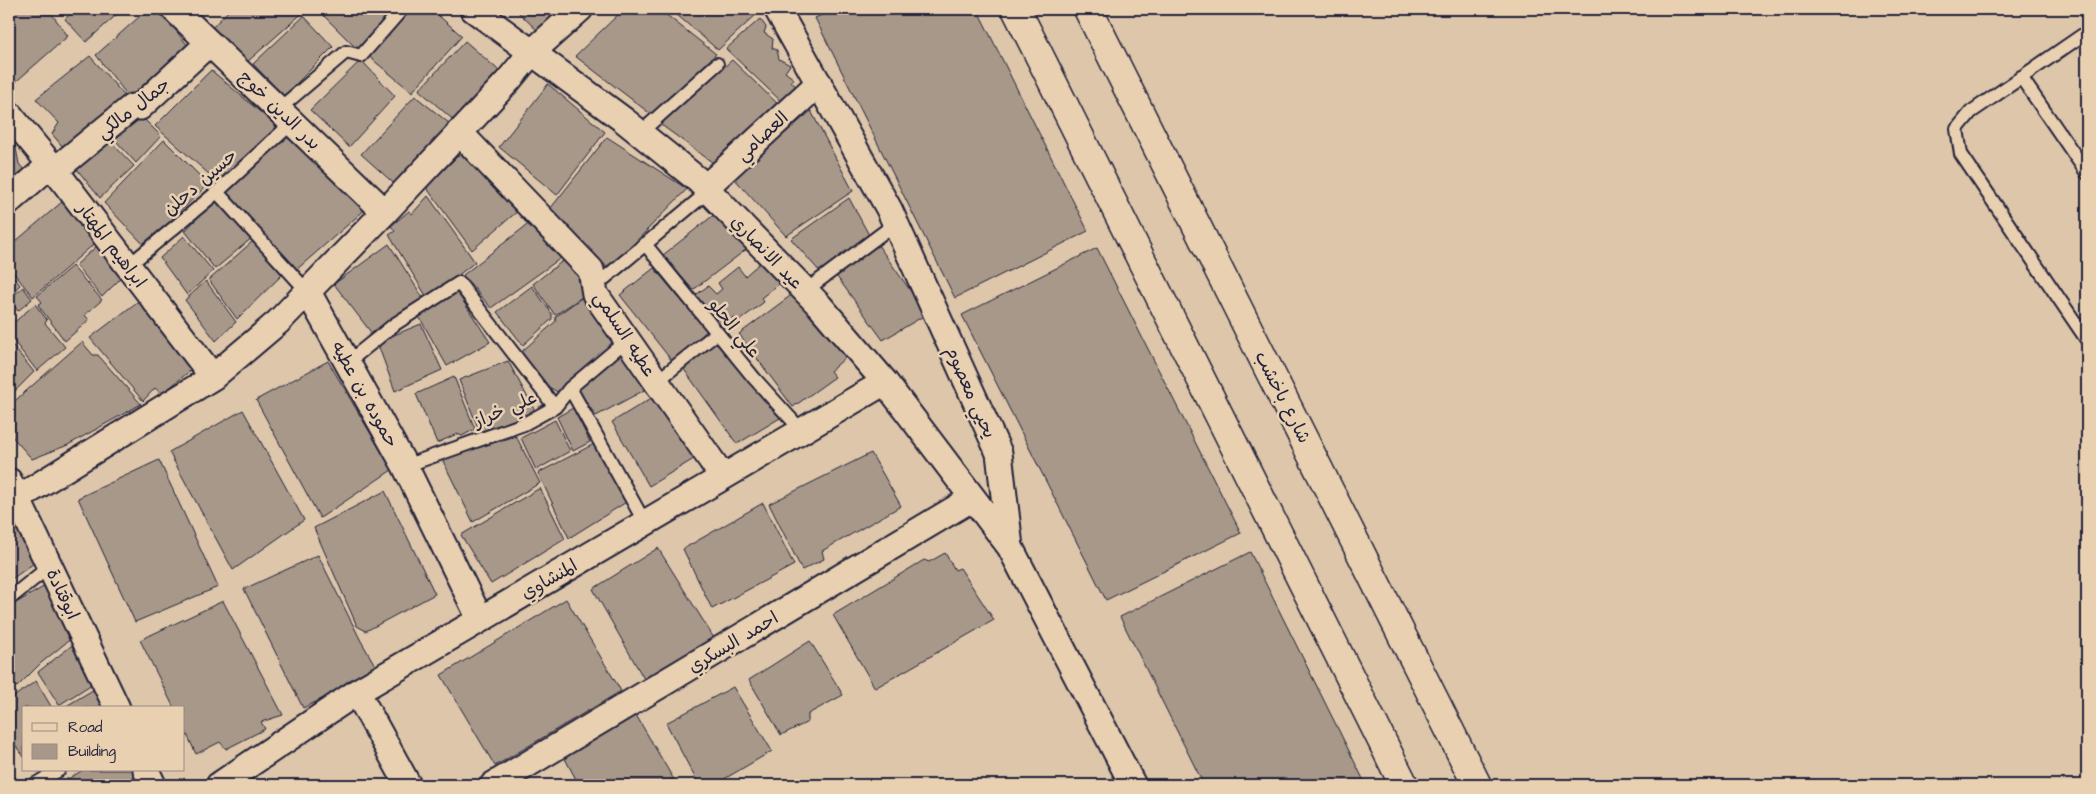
<svg xmlns="http://www.w3.org/2000/svg" width="2096" height="794" font-family="'Architects Daughter','Playpen Sans Arabic',sans-serif">
<style>
.building{fill:#a8988a;stroke:#22223b}
.lines{fill:none;stroke-linecap:round;stroke-linejoin:round}
.lane-casing{stroke:#22223b;stroke-width:16}
.street-casing{stroke:#22223b;stroke-width:29}
.secondary-casing{stroke:#22223b;stroke-width:31}
.lane{stroke:#e9d0b1;stroke-width:12}
.street{stroke:#e9d0b1;stroke-width:25}
.secondary{stroke:#e9d0b1;stroke-width:28}
.labels{text-anchor:middle;stroke-width:5;stroke-linejoin:round;paint-order:stroke}
.street-label{font-size:18px;fill:#22223b;stroke:#e9d0b1}
</style>
<rect width="100%" height="100%" fill="#ddc6aa"/>
<filter id="ink" filterUnits="userSpaceOnUse"><feTurbulence type="fractalNoise" baseFrequency=".02" numOctaves="2"/><feDisplacementMap in="SourceGraphic" scale="10" xChannelSelector="R" yChannelSelector="G"/><feConvolveMatrix kernelMatrix="1 2 1 2 8 2 1 2 1" color-interpolation-filters="sRGB"/></filter>
<g filter="url(#ink)">
<path class="building" d="M19,9H48L68,36L11,86L9,82V17Z
M66,9H123L86,42L65,19L70,14Z
M148,9H159L188,46L132,101L96,55Z
M230,9H307L246,63L210,30Z
M323,9H395L359,51L320,12Z
M408,9H431L462,36L412,92L367,55Z
M515,9H571L543,36Z
M624,9H659L716,54L652,115L575,56Z
M670,9H754L758,13L718,50Z
M835,9H977L1088,231L955,298L815,18Z
M304,16L333,47L284,96L253,64Z
M760,19L766,27L764,33L773,39L772,48L777,50L779,59L790,65L785,72L794,79L791,81L799,90L784,104L726,49Z
M465,41L504,75L458,124L419,90Z
M90,56L129,101L68,153L52,134L59,123L36,99Z
M361,60L395,96L349,147L310,110Z
M732,60L782,108L716,165L660,124Z
M211,70L279,128L220,184L155,126Z
M548,84L605,132L557,195L499,147Z
M415,96L454,127L399,188L361,154Z
M135,110L161,136L136,163L108,132Z
M811,111L853,191L786,236L733,177Z
M283,134L368,207L295,271L222,193Z
M104,135L134,166L100,198L72,163Z
M607,137L687,189L609,269L550,209Z
M9,138L16,148L19,164L26,172L9,194Z
M164,140L208,184L145,246L104,203Z
M461,153L519,210L472,250L426,187Z
M69,196L102,237L33,297L9,267V247Z
M428,196L475,262L428,299L389,235L395,231L391,226L409,211L412,214Z
M216,198L253,237L215,269L185,231Z
M849,198L870,237L821,273L791,239Z
M720,210L752,245L693,290L663,255Z
M536,218L565,255L491,308L463,275Z
M184,236L213,271L187,295L160,258Z
M253,241L283,274L237,319L209,280Z
M100,243L125,274L102,297L76,265Z
M389,244L423,298L373,335L334,284Z
M878,245L927,314L883,340L835,274Z
M1097,248L1241,533L1106,600L962,315Z
M569,256L591,291L555,315L533,284Z
M761,262L780,283L761,298L764,302L740,320L734,318L721,330L693,297L708,286L716,294L722,289L718,283L738,267L745,276Z
M72,266L102,300L85,315L89,320L65,341L38,305L42,302L37,296Z
M654,268L707,331L672,361L620,295Z
M9,271L20,285L10,295L9,293Z
M206,281L236,322L216,341L185,300Z
M532,286L552,314V319L523,345L497,312Z
M23,287L32,299L18,311L9,299Z
M455,289L490,342L447,366L417,313Z
M798,290L852,352L830,371L835,377L793,407L739,334Z
M145,296L197,365L162,394L155,388L143,401L90,338Z
M584,296L619,343L561,394L542,383L519,354L556,321L555,317Z
M9,302L15,310L9,316Z
M35,304L47,320L45,323L65,347L37,371L9,335V327Z
M421,324L442,370L395,391L377,342Z
M9,341L34,372L9,397Z
M82,342L93,355H98L141,404L68,445L32,459L9,433L14,428L9,421V406Z
M715,342L780,418L737,444L683,368Z
M625,345L652,386L596,416L575,385Z
M328,361L392,470L320,518L256,400Z
M508,361L535,411L481,435L459,380Z
M454,377L475,429L462,436L457,434L437,443L416,394Z
M658,394L697,457L649,486L612,422Z
M573,408L590,442L573,451L557,417Z
M243,410L304,520L233,570L169,452Z
M555,420L570,451L536,470L521,438Z
M516,436L540,483L473,522L442,459Z
M594,444L628,501L569,538L538,473Z
M871,453L901,506L822,551L824,559L802,570L769,504Z
M159,460L218,587L135,622L78,498Z
M540,488L565,539L491,584L461,535Z
M385,491L435,594L366,631L357,626L314,528Z
M763,503L794,565L712,609L683,549Z
M9,514L37,561L9,581Z
M658,548L717,643L648,686L593,589Z
M1250,552L1366,785H1204L1120,617Z
M945,553L955,570L960,568L994,620L875,688L833,615L924,560L929,562Z
M318,555L361,641L379,672L303,708L244,589Z
M45,586L73,637L41,663L17,687L12,684L9,688V607Z
M566,599L621,691L495,766L441,675Z
M223,601L283,715L261,722L265,729L226,749L220,742L196,754L184,728V708H174L140,640Z
M810,641L843,695L808,714V722L781,735L749,680Z
M75,643L92,684L59,705L38,672Z
M36,681L52,708H24V757L9,737V700Z
M101,685L111,708H63Z
M733,687L772,751L714,785H699L666,723Z
M633,710L677,785H579L561,751Z
M83,770H141L148,785H58Z"/>
<g class="lines">
<g class="lane-casing">
<path id="lane" d="M2087,32L1971,112L1957,129L1961,154L2087,340
M2021,77L2087,173
M279,109L346,52L361,56L402,9
M640,133L717,64
M217,192L308,292
M645,244L754,378L802,431
M128,266L217,192L293,122
M594,287L709,191
M805,291L896,223
M348,362L395,324L459,283L555,407
M656,382L717,333
M570,388L645,523
M405,466L524,424L555,407L570,388L627,340
M9,599L50,566
M9,782L12,785
M34,785L59,770"/>
</g>
<g class="street-casing">
<path id="street" d="M174,9L385,212
M473,9L625,121L698,180L820,306L885,382L1010,547
M777,9L889,209L999,453L1010,547L1133,785
M9,114L55,170L213,377
M459,132L591,270L595,294L723,477
M55,170L132,107H140L209,43
M705,188L819,83
M9,201L50,165
M308,292L405,466L480,619
M9,481L117,708
M18,498L213,377L278,322L385,212L508,81L531,53L580,9
M357,692L408,785
M146,770L153,785
M219,785L357,692L885,382
M493,785L973,498"/>
</g>
<g class="secondary-casing">
<path id="secondary" d="M1016,9L1404,785
M1088,9L1477,785"/>
</g>
<use href="#lane" class="lane"/>
<use href="#street" class="street"/>
<use href="#secondary" class="secondary"/>
</g>
</g>
<g class="labels">
<g class="street-label">
<text transform="translate(133 108) rotate(-38)" y="6">جمال مالكي</text>
<text transform="translate(280 110) rotate(44)" y="6">بدر الدين خوج</text>
<text transform="translate(762 136) rotate(-43)" y="6">العصامي</text>
<text transform="translate(200 182) rotate(-41)" y="6">حسين دحلن</text>
<text transform="translate(112 245) rotate(53)" y="6">ابراهيم المهتار</text>
<text transform="translate(767 252) rotate(46)" y="6">عيد الانصاري</text>
<text transform="translate(735 328) rotate(51)" y="6">علي الحلو</text>
<text transform="translate(625 334) rotate(57)" y="6">عطيه السلمي</text>
<text transform="translate(971 392) rotate(66)" y="6">يحيي معصوم</text>
<text transform="translate(365 394) rotate(61)" y="6">حموده بن عطيه</text>
<text transform="translate(1283 397) rotate(63)" y="6">شارع باخشب</text>
<text transform="translate(505 409) rotate(-23)" y="6">علي خراز</text>
<text transform="translate(549 579) rotate(-30)" y="6">المنشاوي</text>
<text transform="translate(63 594) rotate(65)" y="6">ابوقتادة</text>
<text transform="translate(733 642) rotate(-31)" y="6">احمد البسكري</text>
</g>
</g>
<rect width="2096" height="794" fill="none" stroke="#e9d0b1" stroke-width="30"/>
<rect x="15" y="15" width="2066" height="764" fill="none" stroke="#22223b" stroke-width="2" filter="url(#ink)"/>
<rect x="22" y="706" width="162" height="65" fill="#e9d0b1" stroke="#998a82"/>
<rect x="32" y="723" width="25" height="8" fill="#e9d0b1" stroke="#998a82"/>
<text x="68" y="732" font-size="15" fill="#22223b">Road</text>
<rect x="32" y="744" width="25" height="15" fill="#a8988a" stroke="#998a82"/>
<text x="68" y="756" font-size="15" fill="#22223b">Building</text>
</svg>
